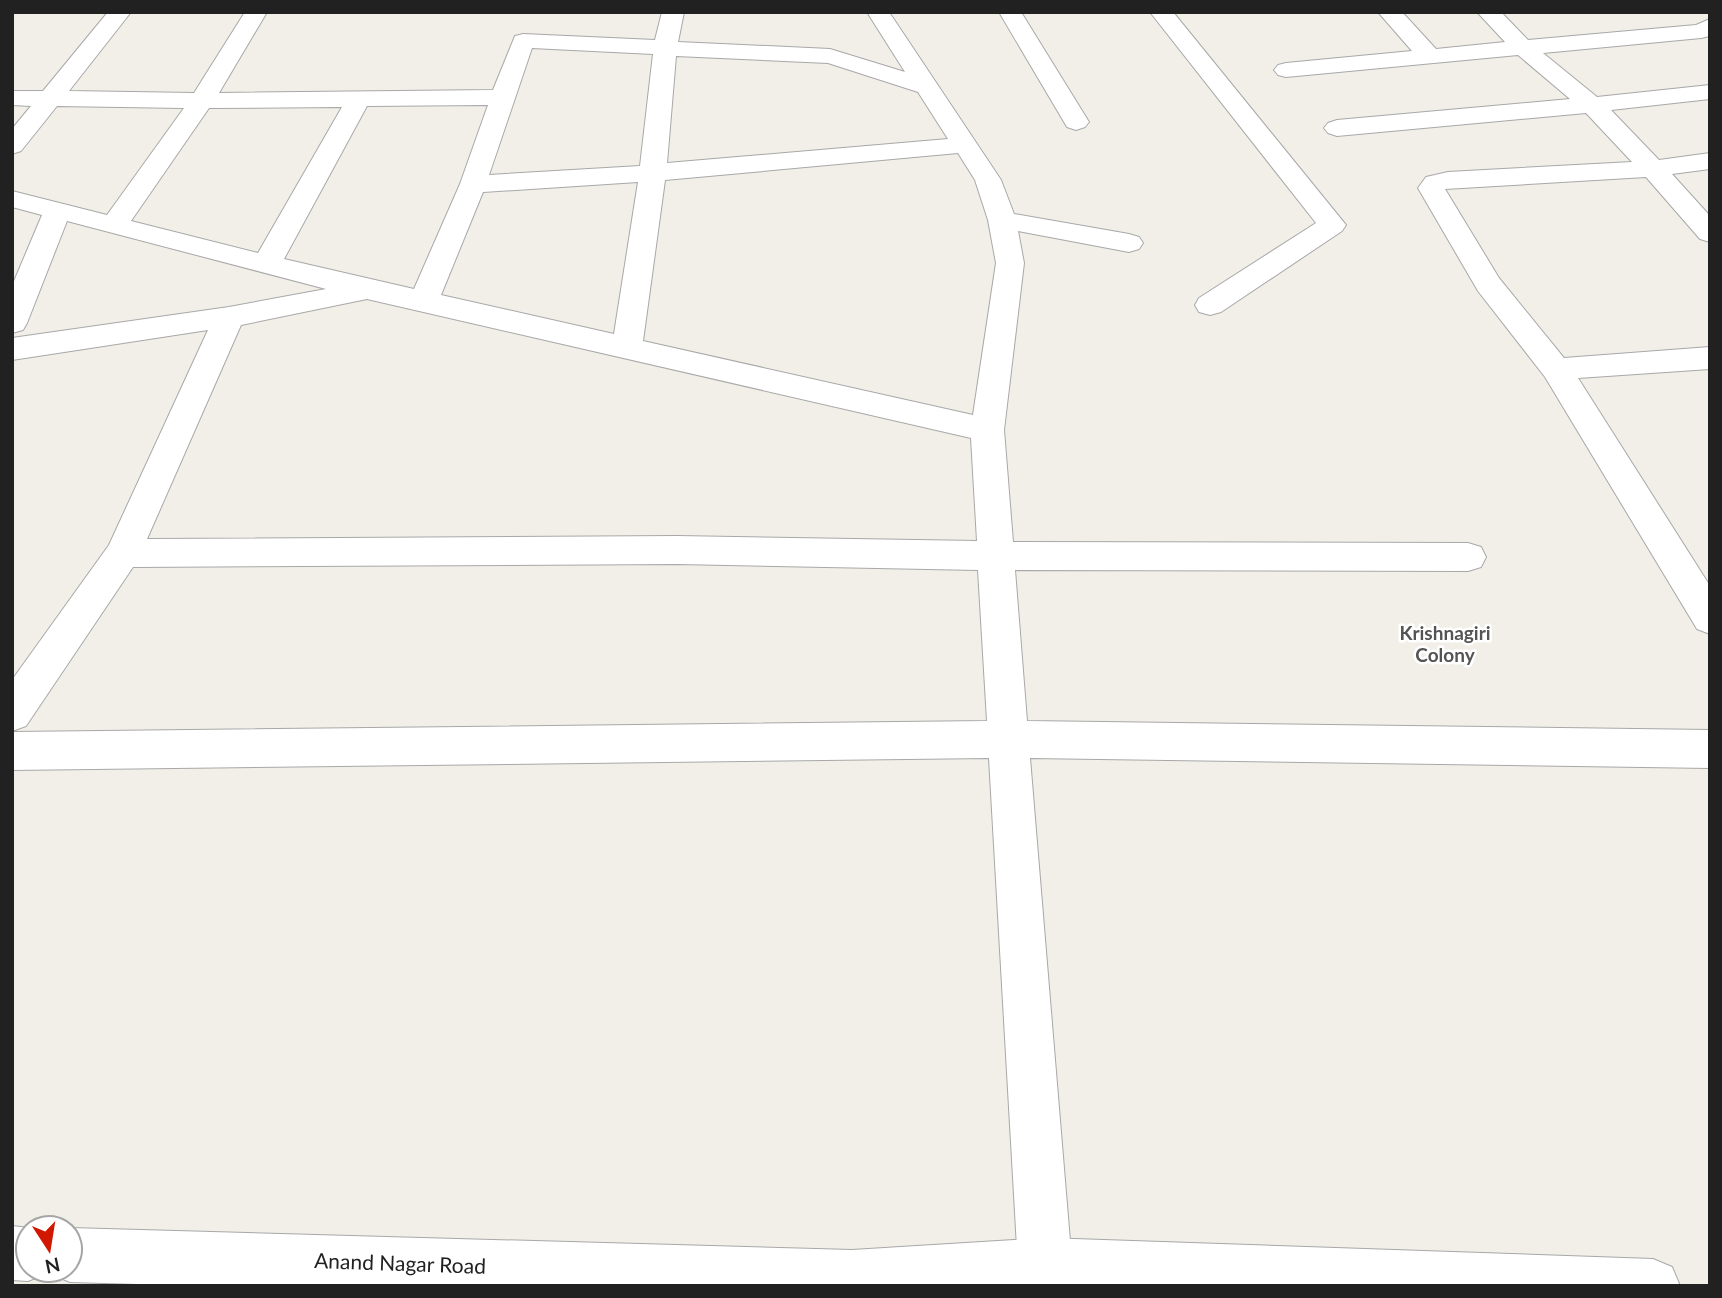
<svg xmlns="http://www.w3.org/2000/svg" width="1722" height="1298" font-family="Lato,sans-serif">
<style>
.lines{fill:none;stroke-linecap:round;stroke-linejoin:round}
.minor-casing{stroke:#a8a8a8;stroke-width:2}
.tertiary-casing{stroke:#a8a8a8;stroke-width:2}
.minor{fill:#fff;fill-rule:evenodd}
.tertiary{fill:#fff;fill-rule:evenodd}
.labels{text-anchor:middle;stroke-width:5;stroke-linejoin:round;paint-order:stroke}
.neighbourhood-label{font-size:19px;font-weight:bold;fill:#545454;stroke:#fff}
.near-street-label{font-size:21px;fill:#212121;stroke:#fff}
</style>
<rect width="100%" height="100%" fill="#f1efe7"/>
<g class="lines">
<g class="minor-casing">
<path id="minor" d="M108,12H131L69,91L194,93L245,12H267L219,93L493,90L515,36L523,34L655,40L662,12H684L678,42L830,49L905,72L867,12H889L1001,180L1014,214L1129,234L1139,237L1143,243L1139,249L1129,252L1018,231L1024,263L1004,430L1013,542L1468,543L1481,547L1486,557L1481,567L1468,571L1015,570L1027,721L1710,730V768L1030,758L1072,1265L1064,1284H1026L1018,1265L989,758L12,770V732L987,721L978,570L677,564L133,567L26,726L12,731V680L109,545L208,330L12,360V338L229,307L326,289L67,221L27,323L23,330L12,333V286L42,215L12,207V191L107,215L184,108L57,106L21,151L12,154V129L31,106L12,105V91H43ZM532,48L653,54L640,166L489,175ZM676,56L828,63L918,92L948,139L667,163ZM488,105L460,184L414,289L284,259L367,106ZM342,107L258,253L131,221L209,108ZM958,153L975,180L988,220L996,263L973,415L643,341L665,180ZM638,182L614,334L441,295L483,192ZM367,299L971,438L977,541L677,536L147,539L241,325Z
M999,12H1021L1089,122L1085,127L1076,130L1067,127Z
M1150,12H1173L1346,225L1342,231L1221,312L1210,315L1199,312L1195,305L1199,298L1316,223Z
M1378,12H1402L1436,49L1505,42L1477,12H1501L1528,40L1696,25L1710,19V36L1701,38L1543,53L1597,97L1710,85V99L1611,110L1659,160L1710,153V169L1672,174L1710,216V242L1700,239L1646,177L1445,189L1499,278L1564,358L1710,347V369L1578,378L1710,586V634L1697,629L1545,377L1478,291L1418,188L1426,177L1448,172L1632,162L1586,113L1337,136L1328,133L1324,128L1328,123L1337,120L1570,99L1518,55L1286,77L1278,75L1274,70L1278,65L1286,63L1412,51Z"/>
</g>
<g class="tertiary-casing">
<path id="tertiary" d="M12,1226L30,1228L28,1270H48L47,1273L28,1281L12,1280Z
M70,1228L852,1250L1045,1238L1653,1259L1672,1267L1680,1286H207L70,1282L51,1274L49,1270H70Z"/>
</g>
<use href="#minor" class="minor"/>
<use href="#tertiary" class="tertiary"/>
</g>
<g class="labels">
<g class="neighbourhood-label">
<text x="1445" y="640">Krishnagiri<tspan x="1445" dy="22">Colony</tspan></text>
</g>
<g class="near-street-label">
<text transform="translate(400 1264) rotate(2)" y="7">Anand Nagar Road</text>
</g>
</g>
<rect width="1722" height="1298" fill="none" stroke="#212121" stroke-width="28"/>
<g transform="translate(49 1249) rotate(168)"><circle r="33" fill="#ffffff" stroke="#a6a6a6" stroke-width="2"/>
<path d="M0-5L12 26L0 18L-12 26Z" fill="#d11700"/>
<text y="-10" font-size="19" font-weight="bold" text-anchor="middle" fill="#212121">N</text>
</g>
</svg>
